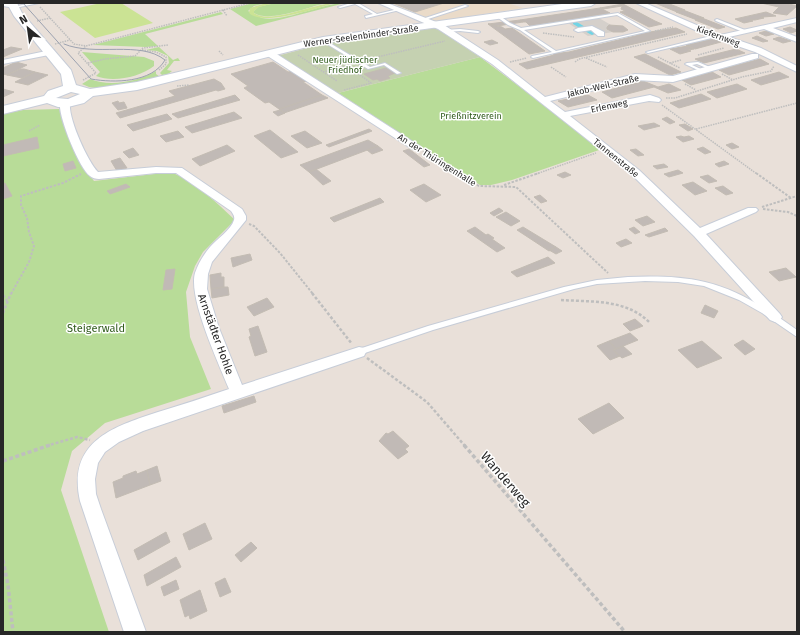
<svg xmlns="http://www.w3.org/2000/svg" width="800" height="635" font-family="'Fira Sans',sans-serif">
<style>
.education{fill:#eadbc9}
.green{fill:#b8dc98}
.cemetery{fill:#c5d1b1}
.pitch{fill:#cbe394}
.plaza{fill:#d5d0cb}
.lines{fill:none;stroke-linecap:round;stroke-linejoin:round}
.canal{fill:#71d4e5;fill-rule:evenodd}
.building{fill:#c1bab6;stroke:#c3bcb3}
.lane-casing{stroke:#c7cdd8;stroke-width:2}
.street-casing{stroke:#c7cdd8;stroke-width:2}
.secondary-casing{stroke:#c7cdd8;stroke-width:2}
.path-far3{stroke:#bebebe;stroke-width:1.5;stroke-dasharray:1.5 1;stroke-linecap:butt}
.path-far2{stroke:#bebebe;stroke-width:2;stroke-dasharray:2.5 1.5;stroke-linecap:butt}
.path-far1{stroke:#bebebe;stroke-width:2.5;stroke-dasharray:3 2;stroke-linecap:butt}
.path{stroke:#bebebe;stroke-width:3.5;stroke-dasharray:4 2.5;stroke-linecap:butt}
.lane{fill:#fff;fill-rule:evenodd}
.street{fill:#fff;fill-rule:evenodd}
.secondary{fill:#fff;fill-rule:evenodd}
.tram{stroke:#9ca2b0;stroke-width:1}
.labels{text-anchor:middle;stroke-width:3;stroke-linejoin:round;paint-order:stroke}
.far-street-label{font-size:9px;fill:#272727;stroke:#fff}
.far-park-label{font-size:9px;fill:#325d1d;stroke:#fff}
.park-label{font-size:11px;fill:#325d1d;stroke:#fff}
.street-label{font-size:11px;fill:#272727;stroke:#fff}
.near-street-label{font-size:13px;fill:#272727;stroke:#fff}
</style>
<rect width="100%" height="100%" fill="#e9e0d9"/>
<path class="education" d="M386,3H507L523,8L433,22Z"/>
<path class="green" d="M253,3H266L254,6L248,11C253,13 258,17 262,18C283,23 321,3 345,3L256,26L230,9Z
M275,3H326C309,7 269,23 254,13V11L258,7Z
M221,12L223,14L145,34L158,46L146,47L93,45Z
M159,47L173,60L178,58L180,61H174L167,70L172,71L168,74L162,75L160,73L169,63L168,56L157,51L146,50Z
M82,52L144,57L154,61V66C140,77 113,83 96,76L100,72Z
M480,57L602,149L512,180L491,185H480L338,93Z
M156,71V74L160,77L136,83L95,88L89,87L82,84L90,79C110,87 137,82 156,71Z
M59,109L85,169L94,181L171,172C195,182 216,202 235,220L203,252L195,266L186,292L190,337L211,389L105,423L72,451L61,490L109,632H3V114L23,110Z"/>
<path class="cemetery" d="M436,28L480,57L338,93L277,56L330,42Z"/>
<path class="pitch" d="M101,3H121L153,23L95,38L60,12Z
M266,3H275L259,7L254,11V13C271,25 314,3 335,3C316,8 264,27 249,13L250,8Z"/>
<path class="plaza" d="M599,18L611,25L607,28L613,32L588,36L568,23Z"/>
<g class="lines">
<path class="canal" d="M575,21L594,32L596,33L592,35L590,34L573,24V22Z"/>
</g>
<path class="building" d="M393,3H444L415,12Z
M655,3H667L685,10L677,12Z
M761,3H785L797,6L787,15L773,13L779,7Z
M623,4L655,21L662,24L649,27L620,12L625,11L621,9Z
M623,4L622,6L603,9L600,8Z
M600,8L610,13L530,26L526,22H523L520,20Z
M683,10L704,18L697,20L676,12Z
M766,12L776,16L763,17H761L764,18L755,20H750L753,21L744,23L735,19Z
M702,18L725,27L718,29L695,20Z
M520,20L523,22L497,26L488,24Z
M488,24L502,27L505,29L512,28L545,51L529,54Z
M609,25L623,26L628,30L623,32H613L607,29V27Z
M790,27L797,30V31L791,33L783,29Z
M676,28L685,32L527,69L519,64L554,55L553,54L569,52L639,35L637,34Z
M766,31L774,34L766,36L759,33Z
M757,36L768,41L763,42L752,38Z
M779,37L791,41L783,43L773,39Z
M713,39L721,42L695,49L686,45Z
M492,40L498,43L490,45L484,42Z
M688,46L694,49L688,50L691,51L680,54L670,49Z
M11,47L22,49L3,57V50Z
M736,49L745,53L704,63L695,59Z
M645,54L681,72L670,75L634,57Z
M760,59L769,64L729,75L719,70Z
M16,62L27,65L7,75L3,74V68Z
M273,62L288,72L293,71L307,81L303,82L322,95L279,109L269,102L265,103L244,88L248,86L231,74Z
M386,68L395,73L388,76L390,78L380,81L377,79L373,80L364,74Z
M20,69H24L35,72L22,78L7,75Z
M35,72L48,75L28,85L15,82Z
M712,72L721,77L691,85L682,80Z
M779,72L789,77L761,85L751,80Z
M214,79L221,83L225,89L218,91L216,90L120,118L116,113L175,96L169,91Z
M643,81L658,87L669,84L681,90L668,93L654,87L612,98L602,92Z
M737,84L747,89L717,98L707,92Z
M3,89L14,92L3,97Z
M701,94L711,99L679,108L670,103Z
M235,95L240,100L178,118L172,114Z
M322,95L328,98L284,113L279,109Z
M588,95L597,100L568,107L558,101Z
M118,101L119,103L124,102L127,108L118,110L112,103Z
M280,110L285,113L278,116L273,112Z
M234,112L242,118L192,133L185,127Z
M167,114L172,119L133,131L127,125Z
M667,117L675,122L670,124L662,119Z
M654,123L660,126L644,130L638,126Z
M685,124L693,129L688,131L679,125Z
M369,129L372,131L329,147L326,145Z
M270,130L298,152L281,158L254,136Z
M178,131L184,137L166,142L160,136Z
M305,131L322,143L307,148L291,136Z
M681,136L684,137L689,136L694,139L683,142L676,137Z
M37,137L39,148L3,156V145Z
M368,140L378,146L309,172L300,165Z
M732,143L739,147L732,149L726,145Z
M227,145L235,151L200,166L192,159Z
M378,146L383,150L372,154L367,150Z
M703,147L711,152L705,154L697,149Z
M133,148L139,155L129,158L123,152Z
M409,149L430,165L424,167L403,151Z
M636,149L644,155L638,156L630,150Z
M120,158L127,168L117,171L111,161Z
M73,161L76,168L65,171L63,164Z
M724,161L729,164L719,167L715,164Z
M664,164L668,167L657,169L653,166Z
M316,169L331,181L323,185L309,172Z
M678,170L683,173L669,177L664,174Z
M565,172L571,175L563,178L557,175Z
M708,175L717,181L709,183L700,177Z
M693,182L707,191L695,195L682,185Z
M5,183L12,196L3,199V184Z
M126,184L130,187L110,194L107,191Z
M424,184L441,195L426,202L410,190Z
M723,186L733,193L726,195L715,188Z
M540,195L547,201L541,203L534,197Z
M380,198L384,202L334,222L330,218Z
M499,208L503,211L494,216L490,213Z
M506,212L520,221L511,226L496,217Z
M647,216L655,222L643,226L635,220Z
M475,227L486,235L488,234L494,238L492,239L505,248L497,252L467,231Z
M523,227L556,247L549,251L517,230Z
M634,227L640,232L635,234L629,229Z
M665,228L668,231L649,237L645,235Z
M626,239L632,243L621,247L616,243Z
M556,247L562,251L556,254L549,250Z
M250,254L252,260L233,267L231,258Z
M548,257L555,263L517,277L511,272Z
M786,268L796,277L779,281L769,272Z
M175,269L172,289L163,290L166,270Z
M221,273V277H224V287L211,289L210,275Z
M224,287H228L229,295L212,298L211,289Z
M267,298L274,307L254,316L247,307Z
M705,305L718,311L714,318L701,313Z
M635,319L643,326L630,331L623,324Z
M258,326L267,352L255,356L249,337L251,336L249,329Z
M630,333L638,340L616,349L609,341Z
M743,340L755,349L745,355L734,345Z
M609,341L616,349L613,350L620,356L610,360L597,346Z
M702,341L722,358L697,368L678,350Z
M623,346L632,354L622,358L613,350Z
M254,396L256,402L224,413L222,406Z
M609,403L624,418L593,434L578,419Z
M393,431L409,446L405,449L408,452L398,459L379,441L386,433L388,434Z
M157,466L161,481L150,485L147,470Z
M147,470L150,485L116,498L113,482L123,478V476L136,471L137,474Z
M205,523L212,539L189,550L183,534Z
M166,532L170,542L138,560L134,550Z
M251,542L257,548L241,562L235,555Z
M176,557L181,567L147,586L144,575Z
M225,578L231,592L220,597L215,583Z
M176,580L179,589L164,596L161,587Z
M200,590L207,611L190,619L189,615L185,617L180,600Z"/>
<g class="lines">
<g class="lane-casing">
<path id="lane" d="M31,3H39L15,8L13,7Z
M351,3H358L377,14L398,9L400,10L366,18L365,16L373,14L355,4L340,8L338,7Z
M465,5L468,6L422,21L419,20Z
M618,13L650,31L533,58L531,57L532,56L552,52L520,30L508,25L497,17L500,16L510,23L521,28ZM617,15L645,31L556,51L524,30Z
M717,19L745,30L746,31L743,32L716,21L715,20Z
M460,29L478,31L480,32L478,33L460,31L445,32L443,31L445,30Z
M715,35L717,36L716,37L648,53L646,52Z
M323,39L370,67L385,63L401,73L397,74L384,65L368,69L322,41L321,40Z
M698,62L712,68L713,69L711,70L697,64L692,65L703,70V72H702L685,64L687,63Z
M628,277C654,276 680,276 705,282C739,290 769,310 797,330V337L762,313L739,300L704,286L678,282L645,281L597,284L574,289L433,330L359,355L356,354L355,352L356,350L428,326L564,287L597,280Z"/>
</g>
<g class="street-casing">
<path id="street" d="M378,3H387L444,25L498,60L545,97L635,74L673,76L752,54H758V58L673,82L635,80L550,101L565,112L650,95L659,98L661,100L659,102L649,101L570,116L639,170L700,228L748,208H756L758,210L756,212L706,234L780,314L782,317L780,320L775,322L770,320L694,236L631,174L492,64L438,29Z
M636,3H645L720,35L797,18V22L773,28L797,37V42L764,29L729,37L761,48L797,66V72L755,52L708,36Z
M592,26L604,32V36H598L591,30L578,32L574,30L578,28Z
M51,50H54V54L3,64V60Z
M266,51H272L421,147L416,150L412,149L266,55Z
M65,100L70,103C68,118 87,160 98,172L156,167L182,168L242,209L246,216V220L212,262L208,274L207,289L219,328L242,385L359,347L364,348L366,352L364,356L143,431L119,442L105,452L98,463L95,479L96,494L101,509L146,632H124L80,501C67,442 112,427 158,412C182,405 205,397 229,389C219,364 188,298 195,273C198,264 204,254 210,247C217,239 231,230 234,220C235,216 233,214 231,211L176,173H156L99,179C96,179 92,178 90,176C79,168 58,116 60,103Z"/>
</g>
<g class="secondary-casing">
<path id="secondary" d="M3,3H17L22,13L71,70L76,85L90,89L137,82L323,37L569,3H596L591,6L323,43L137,90L93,96L84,103L68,107H58L47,103L3,114V106L44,96L48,91L63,86L61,74L14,16L9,7L3,6ZM71,92L80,94L68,99L56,98Z"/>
</g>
<path class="path-far3" d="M40,7L74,44L86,46L250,3
M223,10L227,16
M37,21L50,18
M655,31L673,27
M543,33L574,37
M55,44L70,40
M142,50L156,52L166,57V64L159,70
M219,51L223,55
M298,55L337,81
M698,55L724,48
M658,57L680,68
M586,58L607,67
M369,59L445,41
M510,62L527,58
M575,62L579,59L687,34
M88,63L105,59L135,56L143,48L168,45
M670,63L681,60
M551,67L566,77
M323,72L349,65
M722,74L733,80
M83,80L96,73L78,53L86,46
M685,84L696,90
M177,86L189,85
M344,90L371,83L356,72L361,71
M666,98H675L742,77L771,71L774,66
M662,105L757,174
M696,129L797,103
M29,131L40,125
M423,151L457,174
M536,174L596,153"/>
<path class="path-far2" d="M456,173L479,186L516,187L608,273
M756,173L791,198
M504,185L539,173
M762,207L797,196
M763,209L788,212L797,216
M249,224L254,226L280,253L313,294
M11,294L29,262L34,246L29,232L27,218L21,205V196L63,183L81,174"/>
<path class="path-far1" d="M312,293L352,344
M3,295L7,301
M561,300C592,302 627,299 650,323
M3,313L11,293
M367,358L427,402L465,446
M46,446L77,437L90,440"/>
<path class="path" d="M464,445L625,632
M3,461L50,445
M3,560L8,585L13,632"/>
<use href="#lane" class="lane"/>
<use href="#street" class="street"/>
<use href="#secondary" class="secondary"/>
<path class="tram" d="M23,3L91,79C114,83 152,83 165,60C140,40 95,57 64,44"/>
</g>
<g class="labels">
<g class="far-street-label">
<text transform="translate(361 36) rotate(-8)" y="3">Werner-Seelenbinder-Straße</text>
<text transform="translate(718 36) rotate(20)" y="3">Kiefernweg</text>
<text transform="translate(603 86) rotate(-13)" y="3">Jakob-Weil-Straße</text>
<text transform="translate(609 106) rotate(-12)" y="3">Erlenweg</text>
<text transform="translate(616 158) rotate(39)" y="3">Tannenstraße</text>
<text transform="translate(437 160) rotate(32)" y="3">An der Thüringenhalle</text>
</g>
<g class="far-park-label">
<text x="345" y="63">Neuer jüdischer<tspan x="345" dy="10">Friedhof</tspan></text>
<text x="471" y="119">Prießnitzverein</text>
</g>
<g class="park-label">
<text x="96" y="332">Steigerwald</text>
</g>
<g class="street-label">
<text transform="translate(216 334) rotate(70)" y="4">Arnstädter Hohle</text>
</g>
<g class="near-street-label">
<text transform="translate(506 479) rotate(49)" y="5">Wanderweg</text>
</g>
</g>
<rect width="800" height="635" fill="none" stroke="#272727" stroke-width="8"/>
<g transform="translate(28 28) rotate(331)" stroke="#ffffff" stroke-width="3" paint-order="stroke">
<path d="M0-3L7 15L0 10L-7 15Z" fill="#272727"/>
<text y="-6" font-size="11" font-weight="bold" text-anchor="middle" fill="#272727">N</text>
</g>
</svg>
